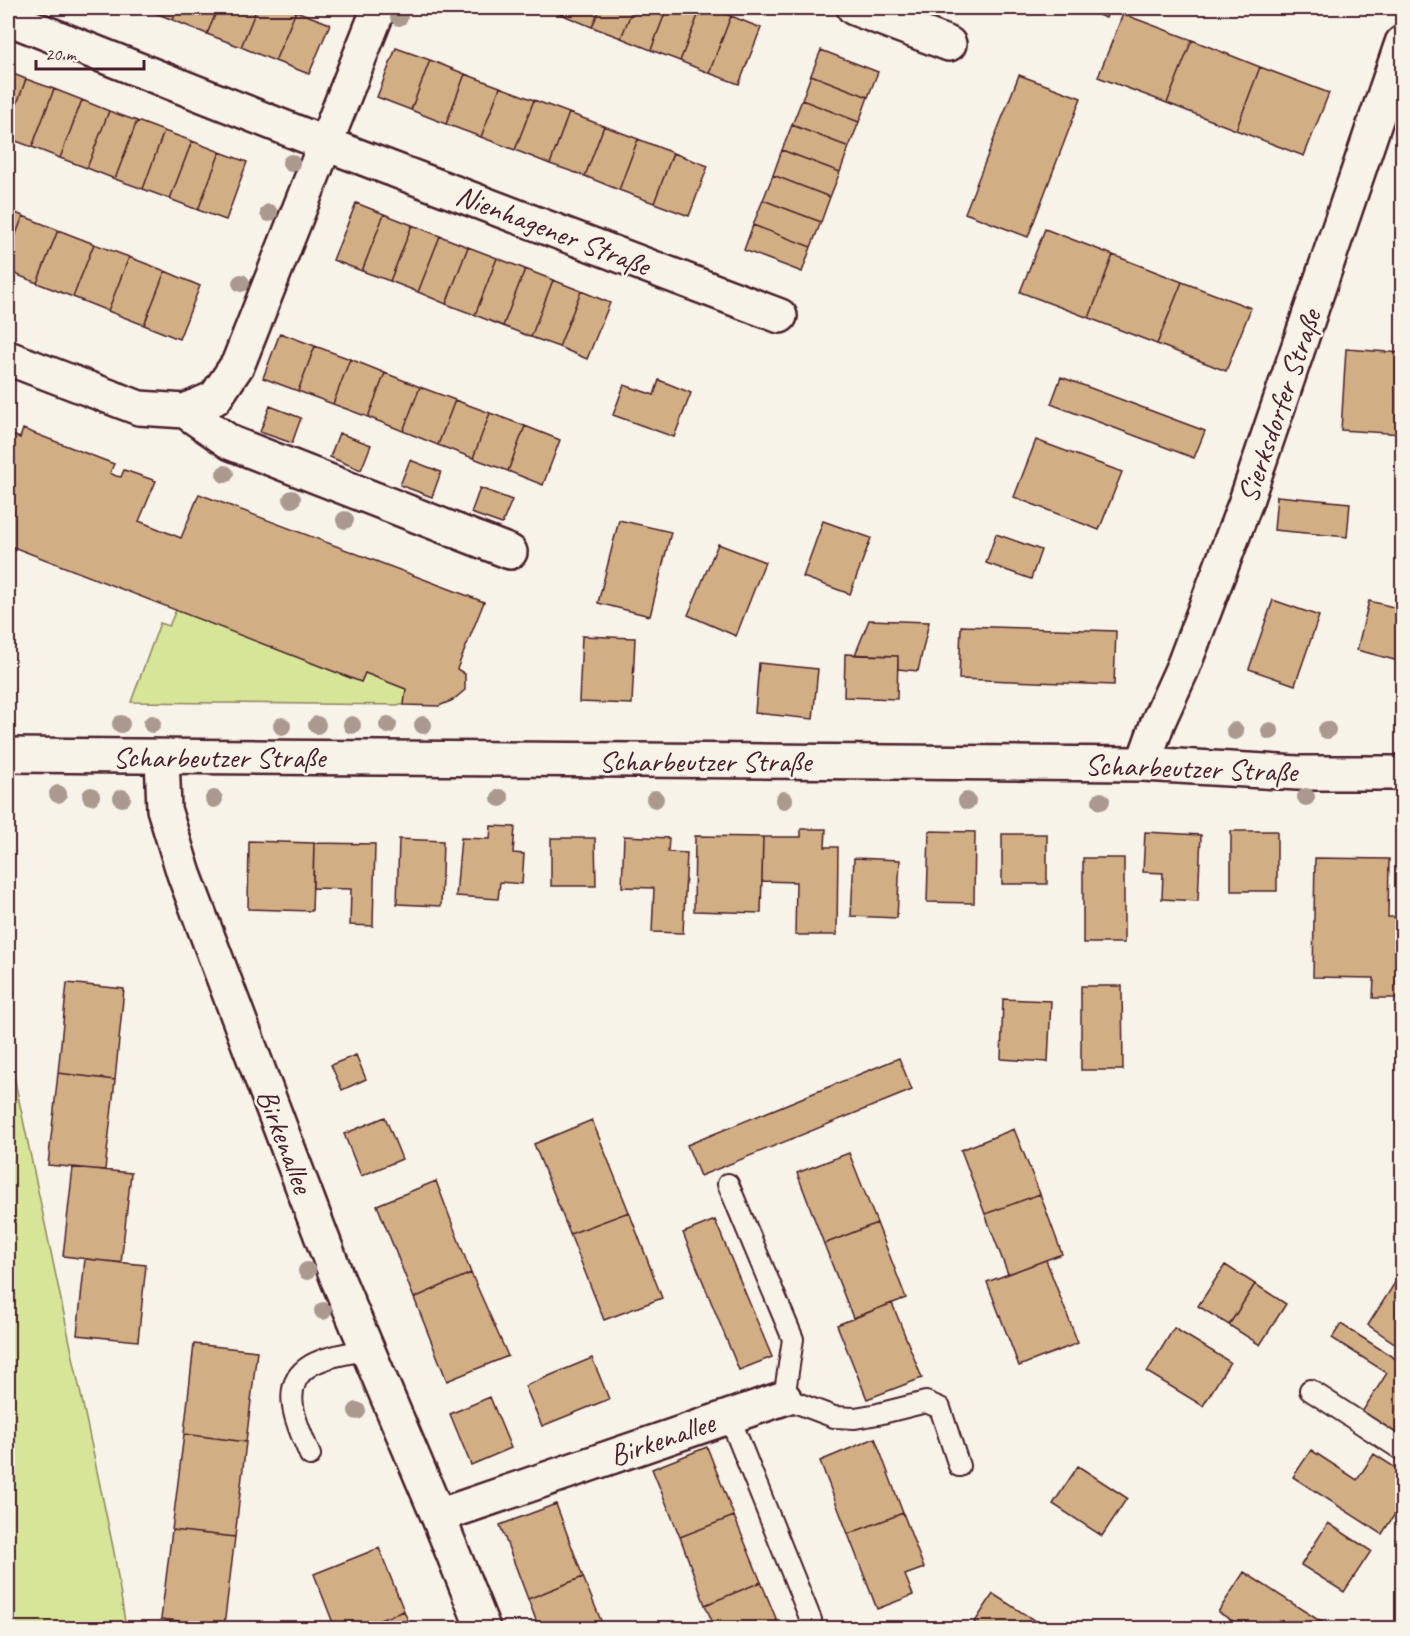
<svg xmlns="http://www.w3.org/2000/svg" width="1410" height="1636" font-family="Caveat,sans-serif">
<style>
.green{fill:#d6e598;stroke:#908262;stroke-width:1.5}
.building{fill:#d1ae83;stroke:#4a1f2b;stroke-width:1.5}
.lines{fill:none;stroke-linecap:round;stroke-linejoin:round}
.lane-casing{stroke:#4a1f2b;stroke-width:24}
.street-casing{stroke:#4a1f2b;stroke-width:38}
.secondary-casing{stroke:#4a1f2b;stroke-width:38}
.lane{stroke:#f7f3e8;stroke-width:20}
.street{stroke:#f7f3e8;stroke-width:33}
.secondary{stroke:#f7f3e8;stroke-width:33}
.tree{fill:#ab998f}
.labels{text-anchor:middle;stroke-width:5;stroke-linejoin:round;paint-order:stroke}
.street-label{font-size:30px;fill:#4a1f2b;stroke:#f7f3e8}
</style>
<rect width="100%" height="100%" fill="#f7f3e8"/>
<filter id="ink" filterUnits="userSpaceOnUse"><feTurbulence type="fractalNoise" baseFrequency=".0167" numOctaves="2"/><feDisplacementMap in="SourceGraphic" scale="12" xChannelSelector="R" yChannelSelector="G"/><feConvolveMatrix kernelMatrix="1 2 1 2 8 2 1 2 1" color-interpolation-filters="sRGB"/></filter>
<g filter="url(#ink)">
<path class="green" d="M176,610L361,682L365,673L406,689L404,705L131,702L160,623L169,626Z
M8,1048L114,1552L126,1628H8Z"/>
<path class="building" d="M143,8H178L173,20Z
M178,8H218L207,34L173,20Z
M218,8H257L241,47L207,34Z
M257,8H288L296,11L275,61L241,47Z
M543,8H566L563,15Z
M566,8H600L592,27L563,15Z
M600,8H633L621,38L592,27Z
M633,8H667L651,50L621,38Z
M667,8H701L680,61L651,50Z
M701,8H709L731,16L709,73L680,61Z
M1080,8H1110L1106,18Z
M296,11L330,24L309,74L275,61Z
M1123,14L1192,40L1167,103L1098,77Z
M731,16L761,28L739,84L709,73Z
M1192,40L1260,67L1236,130L1167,103Z
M396,48L430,60L411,110L377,97Z
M821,50L878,72L868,97L811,75Z
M430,60L465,74L446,124L411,110Z
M1260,67L1329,93L1304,156L1236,130Z
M8,72L26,79L8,129Z
M465,74L500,87L481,137L446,124Z
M811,75L868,97L859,122L802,100Z
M1019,75L1081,98L1028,237L965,213Z
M26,79L54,89L32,147L8,138V129Z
M500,87L534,100L515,150L481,137Z
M54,89L82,100L60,158L32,147Z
M82,100L109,111L87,168L60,158Z
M534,100L569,113L550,164L515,150Z
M802,100L859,122L849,147L792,125Z
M109,111L137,121L115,179L87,168Z
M569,113L604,126L585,176L550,164Z
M137,121L164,131L143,189L115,179Z
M792,125L849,147L840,172L782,150Z
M604,126L638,139L619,190L585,176Z
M164,131L192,141L170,199L143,189Z
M638,139L673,153L654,203L619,190Z
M192,141L220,152L198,210L170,199Z
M782,150L840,172L830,197L773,175Z
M220,152L247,162L226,220L198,210Z
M673,153L708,166L689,216L654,203Z
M773,175L830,197L821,222L763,200Z
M763,200L821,222L811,247L753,225Z
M356,203L384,214L362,271L333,260Z
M8,210L23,216L8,255Z
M384,214L412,225L390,281L362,271Z
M23,216L58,230L37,283L8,271V255Z
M412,225L440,236L418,292L390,281Z
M753,225L811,247L802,272L744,250Z
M1045,229L1113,255L1089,318L1020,292Z
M58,230L94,244L73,297L37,283Z
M440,236L468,247L446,304L418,292Z
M94,244L129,257L108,311L73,297Z
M468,247L497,258L475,315L446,304Z
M1113,255L1182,282L1157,344L1089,318Z
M129,257L165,271L144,325L108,311Z
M497,258L525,269L503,326L475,315Z
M525,269L553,280L531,337L503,326Z
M165,271L200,286L179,339L144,325Z
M553,280L581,291L559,347L531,337Z
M1182,282L1251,308L1226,371L1157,344Z
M581,291L610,303L587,359L559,347Z
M280,333L315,346L298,391L263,378Z
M315,346L350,359L333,404L298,391Z
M1346,349L1402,353V434L1341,430Z
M350,359L385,373L368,417L333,404Z
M385,373L420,387L403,431L368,417Z
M1061,377L1205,431L1194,458L1051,404Z
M659,380L691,393L674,437L613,415L624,385L654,395Z
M420,387L455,400L438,445L403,431Z
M455,400L490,413L473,458L438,445Z
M270,406L301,418L292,443L260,432Z
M490,413L525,426L508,471L473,458Z
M8,424L11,425L8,433L20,438L23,429L114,464L110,473L116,476L121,477L124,470L156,481L139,521L181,538L199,494L484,602L457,669L465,674V690L453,700L439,706L404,705L406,689L365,673L361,682L8,545Z
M525,426L560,440L543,485L508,471Z
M339,433L371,445L361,470L330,457Z
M1036,440L1122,472L1099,530L1014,497Z
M410,460L441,472L432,497L400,485Z
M480,488L512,500L502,524L471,513Z
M1277,496L1350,503L1347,537L1274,530Z
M619,520L671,532L650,616L598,603Z
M823,521L871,538L850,594L803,577Z
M996,534L1041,550L1031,579L986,563Z
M718,544L765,562L736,636L688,615Z
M1273,600L1319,616L1295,685L1249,669Z
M1369,601L1402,609V662L1357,650Z
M869,620L929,622L918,671L898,669V656L855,655Z
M961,626L1116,631L1114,685L959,679Z
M582,636L635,638L632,704L579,702Z
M845,654L898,656L897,699L844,697Z
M759,663L818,669L813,719L755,713Z
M491,826L515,827L513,853L524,854L522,884L500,882L498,899L456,896L461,838L490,839Z
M801,829H826L825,847H838L837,935H795L796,882L762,881L763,837H801Z
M929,831L975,832L974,903L927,902Z
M1231,831H1277V891H1231Z
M1145,832L1201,835L1198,901L1162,899L1163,873L1143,872Z
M1002,834H1047V884H1002Z
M624,836L669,838L668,852L687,853L683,933L652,932L654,888L622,887Z
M695,836L763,837L761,913L694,911Z
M551,838H595L596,886H551Z
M399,839L443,841L441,906L397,904Z
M249,841L314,843L312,911L248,909Z
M314,843L375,844L373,926L350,925L351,889L313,888Z
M854,858L900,860L897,918L851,916Z
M1083,858H1124V943H1083Z
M1315,858L1389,859L1388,917H1402V998H1373L1374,978L1313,977Z
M67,983L124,989L115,1080L58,1073Z
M1081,986H1122L1123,1070H1081Z
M1003,999L1051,1001L1048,1062L1001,1059Z
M356,1055L366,1079L342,1090L331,1065Z
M899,1058L912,1090L700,1176L687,1145Z
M58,1073L115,1080L105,1170L48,1165Z
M385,1117L402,1159L361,1176L344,1134Z
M592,1120L629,1212L570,1234L534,1144Z
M1014,1129L1040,1194L985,1214L961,1150Z
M849,1153L877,1223L824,1244L797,1173Z
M73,1167L131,1173L121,1263L63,1256Z
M436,1181L471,1273L414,1298L377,1205Z
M1040,1194L1062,1254L1008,1274L985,1214Z
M629,1212L662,1298L604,1320L570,1234Z
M715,1220L772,1357L739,1370L683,1233Z
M877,1223L906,1298L853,1318L824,1244Z
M85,1259L146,1265L138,1341L77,1335Z
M1046,1260L1078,1343L1019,1366L987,1282Z
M1225,1265L1255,1284L1229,1325L1198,1306Z
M471,1273L508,1356L447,1381L414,1298Z
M1396,1281L1402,1285V1348L1368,1325Z
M1255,1284L1286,1304L1260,1345L1229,1325Z
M892,1303L922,1378L867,1399L837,1325Z
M1341,1324L1402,1363V1438L1362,1412L1387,1373L1332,1338Z
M1174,1328L1230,1362L1203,1406L1147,1372Z
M194,1344L257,1351L246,1442L184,1434Z
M592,1358L609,1399L542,1426L525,1386Z
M490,1397L511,1448L471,1465L450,1414Z
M184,1434L246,1442L235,1537L172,1530Z
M875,1438L903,1513L848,1534L820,1461Z
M707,1447L734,1516L680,1537L652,1469Z
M1311,1450L1357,1480L1374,1454L1402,1472V1503L1382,1534L1293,1477Z
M1078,1466L1127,1498L1102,1536L1053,1504Z
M556,1504L583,1577L528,1599L500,1525Z
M903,1513L924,1568L905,1575L913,1595L877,1609L848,1534Z
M734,1516L761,1582L705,1605L680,1537Z
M1328,1523L1371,1551L1344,1592L1301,1565Z
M172,1530L235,1537L224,1626L161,1619Z
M379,1548L404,1611L358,1628H335L314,1574Z
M1244,1572L1326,1625L1323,1628H1244L1218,1612Z
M583,1577L604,1628H539L528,1599Z
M761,1582L780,1628H715L705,1605Z
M993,1594L1040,1624L1037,1628H971Z
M404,1611L411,1628H358Z
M167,1620L235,1627L234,1628H166Z"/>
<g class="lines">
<g class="lane-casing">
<path id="lane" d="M728,1184L793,1339L784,1398L834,1417L855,1418L878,1414L926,1402L940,1408L959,1466
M1310,1390L1402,1450
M729,1416L811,1620
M310,1455C304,1440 295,1423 293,1406C286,1360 334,1356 367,1350"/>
</g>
<g class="street-casing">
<path id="street" d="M854,8L949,44
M8,18L326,144L780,316
M8,358L139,408L185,411L215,398L238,364L379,8
M185,411L231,443L510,552
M162,757L164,809L184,874L338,1280L438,1516L483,1628
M1143,764L1158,722L1183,667L1245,504L1402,43
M438,1516L784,1398"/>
</g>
<g class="secondary-casing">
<path id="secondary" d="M8,755L1143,764L1298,773H1402"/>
</g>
<use href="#lane" class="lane"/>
<use href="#street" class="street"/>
<use href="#secondary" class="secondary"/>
</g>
<g class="tree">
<circle cx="399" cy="17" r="9"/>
<circle cx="291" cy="163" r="9"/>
<circle cx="269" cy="213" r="9"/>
<circle cx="241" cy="283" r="9"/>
<circle cx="225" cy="474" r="9"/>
<circle cx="292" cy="499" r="9"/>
<circle cx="345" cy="520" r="9"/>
<circle cx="121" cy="724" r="9"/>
<circle cx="152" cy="724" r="9"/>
<circle cx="317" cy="725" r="9"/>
<circle cx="352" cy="725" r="9"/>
<circle cx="388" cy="725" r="9"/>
<circle cx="423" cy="725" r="9"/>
<circle cx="282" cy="726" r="9"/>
<circle cx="1327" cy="730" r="9"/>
<circle cx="1235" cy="731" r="9"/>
<circle cx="1270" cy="731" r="9"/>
<circle cx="58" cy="794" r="9"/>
<circle cx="91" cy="796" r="9"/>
<circle cx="1306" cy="797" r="9"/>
<circle cx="122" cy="798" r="9"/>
<circle cx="500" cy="798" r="9"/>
<circle cx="214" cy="799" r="9"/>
<circle cx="655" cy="799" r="9"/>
<circle cx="784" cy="800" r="9"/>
<circle cx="967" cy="801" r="9"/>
<circle cx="1101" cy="801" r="9"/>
<circle cx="307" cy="1271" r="9"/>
<circle cx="323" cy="1311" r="9"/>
<circle cx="357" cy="1411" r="9"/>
</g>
</g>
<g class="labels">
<g class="street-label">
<text transform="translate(553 230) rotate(21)" y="10">Nienhagener Straße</text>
<text transform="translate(1279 406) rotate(-71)" y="10">Sierksdorfer Straße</text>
<text x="219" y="767">Scharbeutzer Straße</text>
<text x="705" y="771">Scharbeutzer Straße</text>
<text transform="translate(1191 768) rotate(2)" y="10">Scharbeutzer Straße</text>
<text transform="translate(285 1141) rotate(69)" y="10">Birkenallee</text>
<text transform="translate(662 1439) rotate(-19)" y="10">Birkenallee</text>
</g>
</g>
<rect width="1410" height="1636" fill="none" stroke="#f7f3e8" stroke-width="30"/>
<rect x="15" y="15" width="1380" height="1606" fill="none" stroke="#4a1f2b" stroke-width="2" filter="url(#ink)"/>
<path d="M36 60v9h108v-9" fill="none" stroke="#4a1f2b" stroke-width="3"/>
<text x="45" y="60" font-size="18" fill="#4a1f2b" stroke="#f7f3e8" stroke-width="4.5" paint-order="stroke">20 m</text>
</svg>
